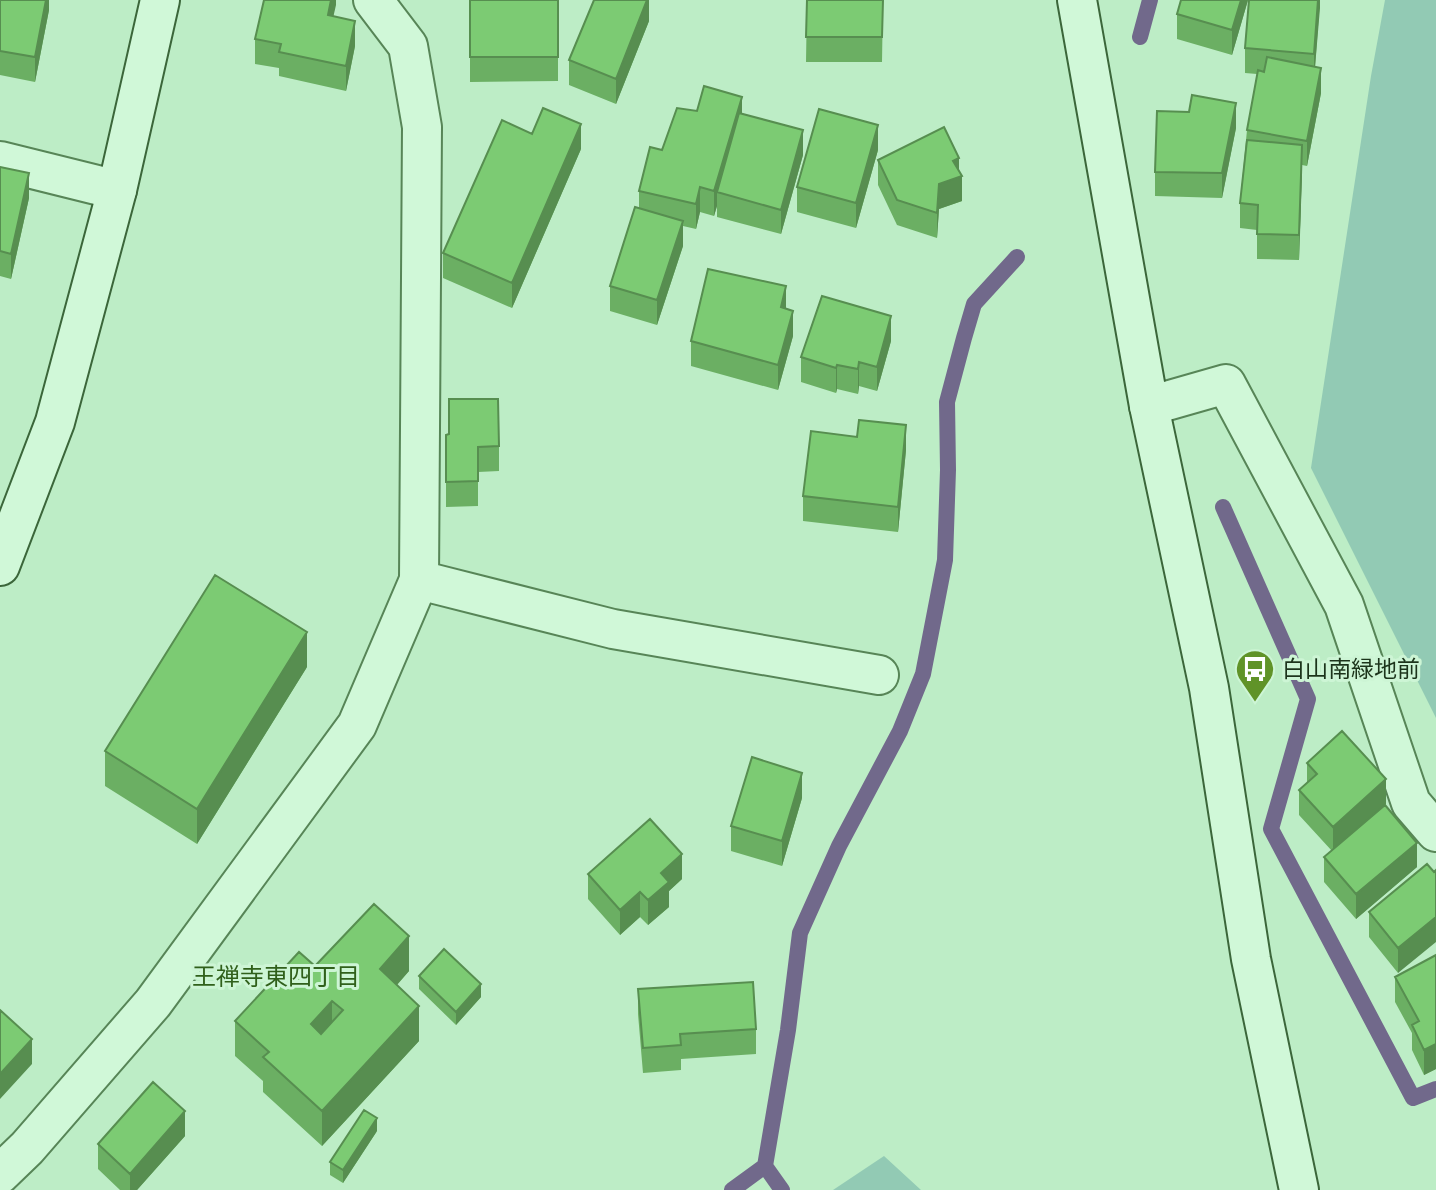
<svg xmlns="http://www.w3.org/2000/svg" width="1436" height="1190" font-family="'Times New Roman','Noto Sans JP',serif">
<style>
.green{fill:#92cab4}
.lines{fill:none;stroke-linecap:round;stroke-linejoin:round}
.stream{stroke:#71698b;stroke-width:16}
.street-casing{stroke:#578557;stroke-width:42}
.secondary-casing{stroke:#3b663a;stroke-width:42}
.street{stroke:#d0f8d8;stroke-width:38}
.secondary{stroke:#d0f8d8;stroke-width:38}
.wall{fill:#6baf63}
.shaded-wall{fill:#578e50}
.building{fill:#7ccb73;stroke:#578e50;stroke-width:2;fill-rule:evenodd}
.labels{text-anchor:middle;stroke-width:6;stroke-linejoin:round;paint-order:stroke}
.poi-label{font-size:23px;fill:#1c341b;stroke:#cdf5d5;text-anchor:start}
.neighbourhood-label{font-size:24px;fill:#30601b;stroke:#cdf5d5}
</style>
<rect width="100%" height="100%" fill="#bdedc6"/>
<path class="green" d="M1385,0H1436V718L1311,468L1371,76Z
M884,1156L921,1190H833Z"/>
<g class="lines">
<path class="stream" d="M1140,37L1150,0
M1223,507L1308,699L1271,829L1413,1098L1436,1089
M732,1190L765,1166
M782,1190L765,1166L788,1030L800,933L839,846L900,731L923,674L945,560L948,470L947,402L964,338L974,304L1017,257"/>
<g class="street-casing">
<path id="street" d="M0,161L117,190
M1149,406L1226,384L1344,605L1411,803L1436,832
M419,580L613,629L879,675
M0,1174L27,1148L153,1003L357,725L419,580L422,127L408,46L373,0"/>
</g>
<g class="secondary-casing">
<path id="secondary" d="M1077,0L1149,406L1209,688L1251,959L1299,1190
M0,566L55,422L117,190L160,0"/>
</g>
<use href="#street" class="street"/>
<use href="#secondary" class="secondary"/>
</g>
<path class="wall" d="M0,0H49V10L35,82L0,75Z
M336,0L333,16L355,46L346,91L279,76V68L255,64V39Z
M470,0H558V81L470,82Z
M649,0V21L616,104L569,85V60Z
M807,0H883L882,62H806Z
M1181,0H1248L1232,55L1177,39V14Z
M1320,0L1315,67L1321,93L1307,166L1302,165L1299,260L1257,259V230L1240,228V203L1247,130L1257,74L1245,73V48Z
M697,111L742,113L803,155L781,234L717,217V206L714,216L700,212L696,229L683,226V246L657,325L610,311V286L639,208V191L662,150Z
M1189,112L1236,128L1222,198L1155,196V172Z
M581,149L512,308L443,278V253Z
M878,150L856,228L797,212V187Z
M878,160L959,171L962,201L939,209L937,238L897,225L878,185Z
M0,167L29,198L11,279L0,276Z
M786,309L793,336L778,390L691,366V341Z
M891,341L877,391L859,386L858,394L837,389L836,393L801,382V357Z
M446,435L499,446V471L478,472V506L446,507Z
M857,437L906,450L898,532L803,521V496Z
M307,667L197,844L105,786V751Z
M1307,763L1386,804L1373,816L1417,867L1356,919L1324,882V857L1332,851L1299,815V790L1307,783Z
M802,798L782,866L731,851V826Z
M1434,872L1398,973L1369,937V912Z
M588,874L682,879L669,891V907L648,925L640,917L620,935L588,899Z
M1436,955V1069L1424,1075L1412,1050V1033L1395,1002V977Z
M315,966L409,971L397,985L419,1041L322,1146L263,1092V1081L235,1056V1021Z
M419,976L481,997L456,1025L419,989Z
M638,989L756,1029V1054L681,1059V1070L643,1073L638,1014Z
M377,1131L343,1183L330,1175V1162Z
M185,1136L137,1190H120L98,1169V1144Z"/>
<path class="shaded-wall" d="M46,0H49V10L35,82V57Z
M331,0H336V5L328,40V15Z
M647,0H649V21L616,104V79Z
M1241,0H1248L1232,55V30Z
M1318,0H1320V8L1314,79V54Z
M355,21V46L346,91V66Z
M1321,68V93L1307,166V141Z
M742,97V122L717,192V206L714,216V191Z
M1236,103V128L1222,198V173Z
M581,124V149L512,308V283Z
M878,125V150L856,228V203Z
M803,130V155L781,234V210Z
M1302,145V170L1299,260V235Z
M959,158V177L962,176V201L939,209L937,238V213L939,184L953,161Z
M29,173V198L11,279V254Z
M700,187V212L696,229V204Z
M683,221V246L657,325V300Z
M786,286V311L781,307Z
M793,311V336L778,390V365Z
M891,316V341L877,391V367Z
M859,362V386L858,394V369Z
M837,365V389L836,393V368Z
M906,425V450L898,532V507Z
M307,632V667L197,844V809Z
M802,773V798L782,866V841Z
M1386,779V804L1333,852V827Z
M1417,843V867L1356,919V894Z
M682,854V879L669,891V907L648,925V900L661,873Z
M640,892V917L620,935V910Z
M1436,917V942L1398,973V948Z
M409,936V971L380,1004V969Z
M481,984V997L456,1025V1012Z
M332,1001V1036L311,1059V1024Z
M419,1006V1041L322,1146V1111Z
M32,1039V1064L0,1099V1074Z
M1436,1044V1069L1424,1075V1050Z
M185,1111V1136L137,1190H130V1174Z
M377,1118V1131L343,1183V1170Z"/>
<path class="building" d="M0,0H46L35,57L0,51Z
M264,0H331L328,15L355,21L346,66L279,52L281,44L255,39Z
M470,0H558V57H470Z
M594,0H647L616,79L569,60Z
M807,0H883L882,37H806Z
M1181,0H1241L1232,30L1177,14Z
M1249,0H1318L1314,54L1245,48Z
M1267,57L1321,68L1307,141L1247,130L1258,70L1264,72Z
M704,86L742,97L714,191L700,187L696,204L639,191L650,147L662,150L677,108L697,111Z
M1192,95L1236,103L1222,173L1155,172L1157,111L1189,112Z
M543,108L581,124L512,283L443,253L502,120L532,134Z
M819,109L878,125L856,203L797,187Z
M739,113L803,130L781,210L717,192Z
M944,127L959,158L953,161L962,176L939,184L937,213L897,200L878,160Z
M1247,140L1302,145L1299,235L1257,234L1258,205L1240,203Z
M0,167L29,173L11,254L0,251Z
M635,207L683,221L657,300L610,286Z
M708,269L786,286L781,307L793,311L778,365L691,341Z
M822,296L891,316L877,367L859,362L858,369L837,365L836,368L801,357Z
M449,399H498L499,446L478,447V481L446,482V435L449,434Z
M859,420L906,425L898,507L803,496L811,431L857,437Z
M215,575L307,632L197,809L105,751Z
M1342,731L1386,779L1333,827L1299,790L1317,774L1307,763Z
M752,757L802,773L782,841L731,826Z
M1385,805L1417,843L1356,894L1324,857Z
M650,819L682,854L661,873L669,882L648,900L640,892L620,910L588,874Z
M1427,864L1434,872L1436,870V917L1398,948L1369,912Z
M374,904L409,936L380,969L419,1006L322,1111L263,1057L269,1052L235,1021L299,952L315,966ZM332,1001L343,1010L321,1034L311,1024Z
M444,949L481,984L456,1012L419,976Z
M1436,955V1044L1424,1050L1412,1025L1419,1021L1395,977Z
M753,982L756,1029L680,1034L681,1045L643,1048L638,989Z
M0,1010L32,1039L0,1074Z
M153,1082L185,1111L130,1174L98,1144Z
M364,1110L377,1118L343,1170L330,1162Z"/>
<defs>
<g id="bus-pin" transform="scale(2.0125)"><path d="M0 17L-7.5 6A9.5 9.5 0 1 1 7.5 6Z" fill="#609328" stroke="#cdf5d5"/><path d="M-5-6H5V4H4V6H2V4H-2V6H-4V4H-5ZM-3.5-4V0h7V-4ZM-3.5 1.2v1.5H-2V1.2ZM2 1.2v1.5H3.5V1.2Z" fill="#fff"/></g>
</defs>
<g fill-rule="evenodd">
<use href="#bus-pin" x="1255" y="669"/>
</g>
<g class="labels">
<g class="poi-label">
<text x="1282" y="677">白山南緑地前</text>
</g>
<g class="neighbourhood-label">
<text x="276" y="985">王禅寺東四丁目</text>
</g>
</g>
</svg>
